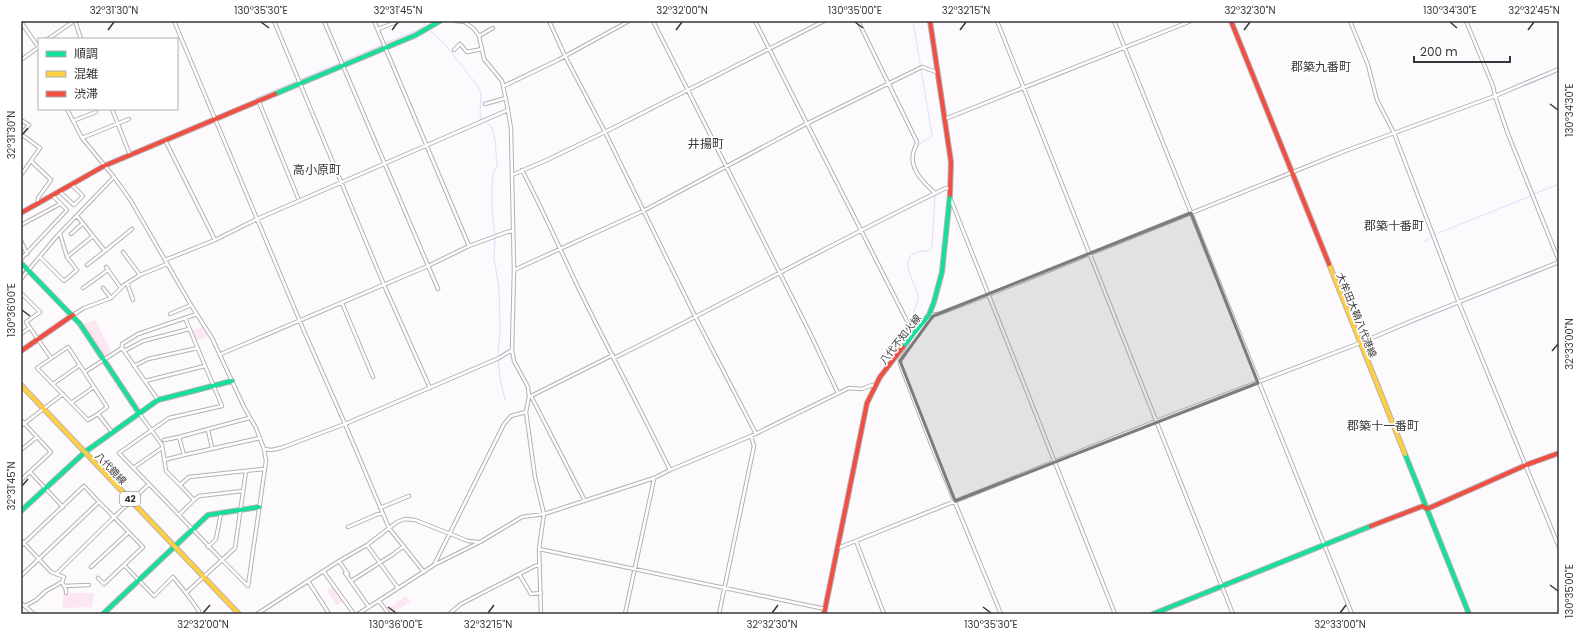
<svg xmlns="http://www.w3.org/2000/svg" width="1580" height="635" font-family="Poppins,'Noto Sans JP',sans-serif">
<style>
.green{fill:#fce6f1}
.lines{fill:none;stroke-linecap:round;stroke-linejoin:round}
.stream{stroke:#dbe0fc;stroke-width:1}
.street-casing{stroke:#b3b1b4;stroke-width:4.5}
.fast-casing{stroke:#b3b1b4;stroke-width:6}
.slow-casing{stroke:#b3b1b4;stroke-width:6}
.jam-casing{stroke:#b3b1b4;stroke-width:6}
.street{stroke:#fffeff;stroke-width:2.5}
.fast{stroke:#16e098;stroke-width:4}
.slow{stroke:#ffcf43;stroke-width:4}
.jam{stroke:#f24e42;stroke-width:4}
.marked{fill:#7d7b7e;fill-opacity:0.2;stroke:#7d7b7e;stroke-width:3;stroke-linejoin:round}
.ticks{fill:none;stroke:#38363a;stroke-width:1.5}
.labels{text-anchor:middle;stroke-width:3.5;stroke-linejoin:round;paint-order:stroke}
.shield{fill:#fff;stroke:#747275;stroke-width:1}
.shield-label{font-size:9px;font-weight:bold;fill:#38363a}
.street-label{font-size:10px;fill:#38363a;stroke:#fff}
.quarter-label{font-size:12px;fill:#38363a;stroke:#fff}
.neatline{fill:none;stroke:#38363a;stroke-width:1.5}
.ticks-label{font-size:10px;text-anchor:middle;fill:#38363a}
</style>
<rect width="100%" height="100%" fill="#fcfafd"/>
<path class="green" d="M95,320C98,324 99,329 101,332C105,339 109,345 112,353L106,358L81,325Z
M203,326L209,336L196,341L191,331Z
M333,586L343,601L337,605L327,591Z
M64,593H94L92,607L62,608Z
M406,596L410,602L394,612L390,607Z"/>
<g class="lines">
<path class="stream" d="M913,21L932,135V137C923,140 917,145 914,154
M429,30L443,42L463,67L479,88L481,93L480,114L481,119L492,127L495,140L497,165L493,174L492,185V208L495,239L494,258L499,288L500,329L498,356L500,378L505,400
M385,43L418,30L425,25L422,21
M343,61L382,45
M1513,90L1559,72
M256,98L340,63
M453,133L481,120
M1534,194L1559,184
M259,217L384,163
M1424,242L1436,234L1531,196
M1375,338L1559,264
M880,360C894,342 912,323 918,300C921,288 887,250 929,251L932,247L935,195"/>
<g class="street-casing">
<path id="street" d="M75,21L81,39
M174,21L304,331L345,424L389,528L424,572
M274,21L384,285L430,388
M324,21L438,289
M374,21L469,246
M456,21L465,22L474,29L479,36L484,59L502,81L508,110L511,129L514,270L512,350L514,361L528,387L529,396L526,412L535,477L544,514L539,549L541,614
M549,21L565,56L605,132L696,318L756,434
M653,21L810,333L838,393
M755,21L907,321
M858,21L917,142C916,146 914,149 913,154C910,170 924,183 935,193
M997,21L1233,614
M1114,21L1352,614
M1350,21L1368,65L1377,100L1394,133L1459,303L1559,547
M1466,21L1493,86L1495,96L1508,134L1559,261
M21,22L39,48
M378,29L399,21
M479,36L493,28
M48,39L74,21
M454,50L460,44L467,52L482,49
M21,60L39,47
M504,86L558,60L629,21
M259,102L298,198
M485,104L506,98
M67,109L82,138L114,177L131,201L191,305L212,338L244,407L256,428L264,449L266,461L248,586L222,560L235,548L246,471
M112,109L130,155
M945,119L1191,21
M21,120L29,125L21,134
M73,121L96,112
M21,134L40,148L21,175
M82,138L129,119
M165,140L215,240
M31,161L51,180L38,198V203
M522,170C542,208 559,247 577,285C607,347 640,408 670,470
M512,175L547,160L605,132L824,21
M60,192L74,205L83,196L72,185
M951,200L1115,614
M77,216L105,251L132,229
M21,225L60,204
M60,234L67,257L93,236
M71,234L83,223
M21,241L27,254
M123,252L140,275
M40,257L64,281L77,270L67,257
M21,259L67,210L53,196
M165,260L215,240L257,219L508,110
M87,265L105,251
M106,267L121,288
M514,270L643,211L806,124L922,67L939,73
M21,272L25,267
M21,279L57,236L114,177
M127,283L133,300
M83,288L108,270
M103,288L111,298
M21,293L40,312L26,322L51,358
M342,303L373,377
M170,314L191,305
M73,315L84,308L111,298L124,285L140,275L167,264
M929,315L938,314L988,295L1345,151L1495,96L1559,69
M933,316L925,322L900,361V364L933,449L1001,614
M21,334L29,328
M122,348V344L138,334L197,314
M124,351L143,341L189,329
M221,354L428,266L469,246L507,232L513,231
M614,358C726,303 834,242 946,188L950,189
M134,366L148,359L198,348
M85,372L122,348L158,400
M145,381L205,366
M53,384L80,365
M531,396L585,501
M531,396L613,355
M71,403L94,387
M139,413L162,445L166,471L180,485
M98,414L107,407L68,347L37,368L88,420L98,414L112,432
M249,418L179,437L184,455L260,438
M21,420L51,452L21,480
M21,426L63,394
M208,430L212,448
M164,440L179,437
M264,449L271,450L281,448L345,424L499,358L512,350
M21,450L37,437
M164,460L184,455
M133,468L162,448
M30,472L63,507
M149,484L119,453L169,418L222,406L185,318
M194,500L199,496L243,491
M380,508L409,496
M348,527L378,514H383
M21,540L51,572L64,577L62,582L66,590V593
M856,541L884,614
M367,545L398,588
M21,546L84,486L99,502L22,575L21,574
M208,547L216,539L221,513
M838,548L1156,421L1360,343L1414,320L1559,262
M539,549L825,609
M339,561L348,574
M124,565L154,596L173,577L186,593L222,560L179,515L194,500L180,485L189,477L264,469
M434,565L504,424L511,416L526,412
M91,567L128,533
M324,572L354,614
M345,573L369,607
M56,574L114,517L99,502
M519,574L531,594L541,593
M98,578L104,584L143,547L114,517L149,484L179,515
M308,581L328,612
M351,581L392,555L404,546
M64,586L89,585
M186,593L199,611L198,614
M379,601L389,614
M21,603L34,614
M25,606L36,600L46,591L62,582
M257,614L339,561L367,545L397,522L405,519L415,520L468,541L478,542
M358,614L434,565L480,542L522,517L544,514L654,478L670,470L751,436L849,388L862,389L872,385L874,387
M449,614L461,604L535,566L540,565
M625,614L653,484L654,478
M719,614L754,446L751,436"/>
</g>
<g class="fast-casing">
<path id="fast" d="M275,94L416,35L440,21
M21,263L80,324L139,413
M903,347L929,315L934,302L942,272L950,195
M1405,454L1469,614
M21,511L85,452L158,400L232,381
M103,614L208,515L259,507
M1153,614L1371,526"/>
</g>
<g class="slow-casing">
<path id="slow" d="M1329,264L1405,454
M21,385L239,614"/>
</g>
<g class="jam-casing">
<path id="jam" d="M930,21L951,162L950,195
M1231,21L1329,264
M21,213L104,166L275,94
M21,351L73,315
M1371,526L1423,506L1427,509L1526,465L1559,453
M824,614L867,403L880,377L903,347"/>
</g>
<use href="#street" class="street"/>
<use href="#fast" class="fast"/>
<use href="#slow" class="slow"/>
<use href="#jam" class="jam"/>
</g>
<path class="marked" d="M1191,213L1258,383L955,501L900,361L933,316Z"/>
<path class="ticks" d="M261,22L269,28M855,22L863,28M1450,22L1457,28M108,30L114,22M392,30L398,22M676,30L682,22M960,30L966,22M1244,30L1250,22M1528,30L1534,22M1550,104L1558,110M22,135L28,128M22,310L30,316M1552,351L1558,344M22,486L28,479M1550,585L1558,591M388,607L396,613M983,607L991,613M203,613L210,605M488,613L494,605M772,613L778,605M1340,613L1346,605"/>
<g class="labels">
<rect class="shield" x="120" y="492" width="20" height="14" rx="3"/>
<g class="shield-label">
<text x="130" y="502">42</text>
</g>
<g class="street-label">
<text transform="translate(1357 315) rotate(68)" y="4">大牟田大鞘八代港線</text>
<text transform="translate(900 339) rotate(-52)" y="4">八代不知火線</text>
<text transform="translate(111 468) rotate(46)" y="4">八代鏡線</text>
</g>
<g class="quarter-label">
<text x="1321" y="71">郡築九番町</text>
<text x="706" y="148">井揚町</text>
<text x="317" y="174">高小原町</text>
<text x="1394" y="230">郡築十番町</text>
<text x="1383" y="430">郡築十一番町</text>
</g>
</g>
<rect width="1580" height="635" fill="none" stroke="#ffffff" stroke-width="44"/>
<rect x="38" y="38" width="140" height="72" fill="#ffffff" stroke="#afafb0"/>
<rect x="46" y="51" width="20" height="6" fill="#16e098" stroke="#afafb0"/>
<text x="74" y="58" font-size="12" fill="#38363a">順調</text>
<rect x="46" y="71" width="20" height="6" fill="#ffcf43" stroke="#afafb0"/>
<text x="74" y="78" font-size="12" fill="#38363a">混雑</text>
<rect x="46" y="91" width="20" height="6" fill="#f24e42" stroke="#afafb0"/>
<text x="74" y="98" font-size="12" fill="#38363a">渋滞</text>
<path d="M1414 56v6h96v-6" fill="none" stroke="#38363a" stroke-width="2"/>
<text x="1420" y="56" font-size="12" fill="#38363a" stroke="#ffffff" stroke-width="3" paint-order="stroke">200 m</text>
<rect x="22" y="22" width="1536" height="591" class="neatline"/>
<g class="ticks-label">
<text x="114" y="14">32°31'30"N</text>
<text x="261" y="14">130°35'30"E</text>
<text x="398" y="14">32°31'45"N</text>
<text x="682" y="14">32°32'00"N</text>
<text x="855" y="14">130°35'00"E</text>
<text x="966" y="14">32°32'15"N</text>
<text x="1250" y="14">32°32'30"N</text>
<text x="1450" y="14">130°34'30"E</text>
<text x="1534" y="14">32°32'45"N</text>
<text transform="translate(1569 110) rotate(-90)" y="4">130°34'30"E</text>
<text transform="translate(11 135) rotate(-90)" y="4">32°31'30"N</text>
<text transform="translate(11 310) rotate(-90)" y="4">130°36'00"E</text>
<text transform="translate(1569 344) rotate(-90)" y="4">32°33'00"N</text>
<text transform="translate(11 486) rotate(-90)" y="4">32°31'45"N</text>
<text transform="translate(1569 591) rotate(-90)" y="4">130°35'00"E</text>
<text x="203" y="628">32°32'00"N</text>
<text x="396" y="628">130°36'00"E</text>
<text x="488" y="628">32°32'15"N</text>
<text x="772" y="628">32°32'30"N</text>
<text x="991" y="628">130°35'30"E</text>
<text x="1340" y="628">32°33'00"N</text>
</g>
</svg>
